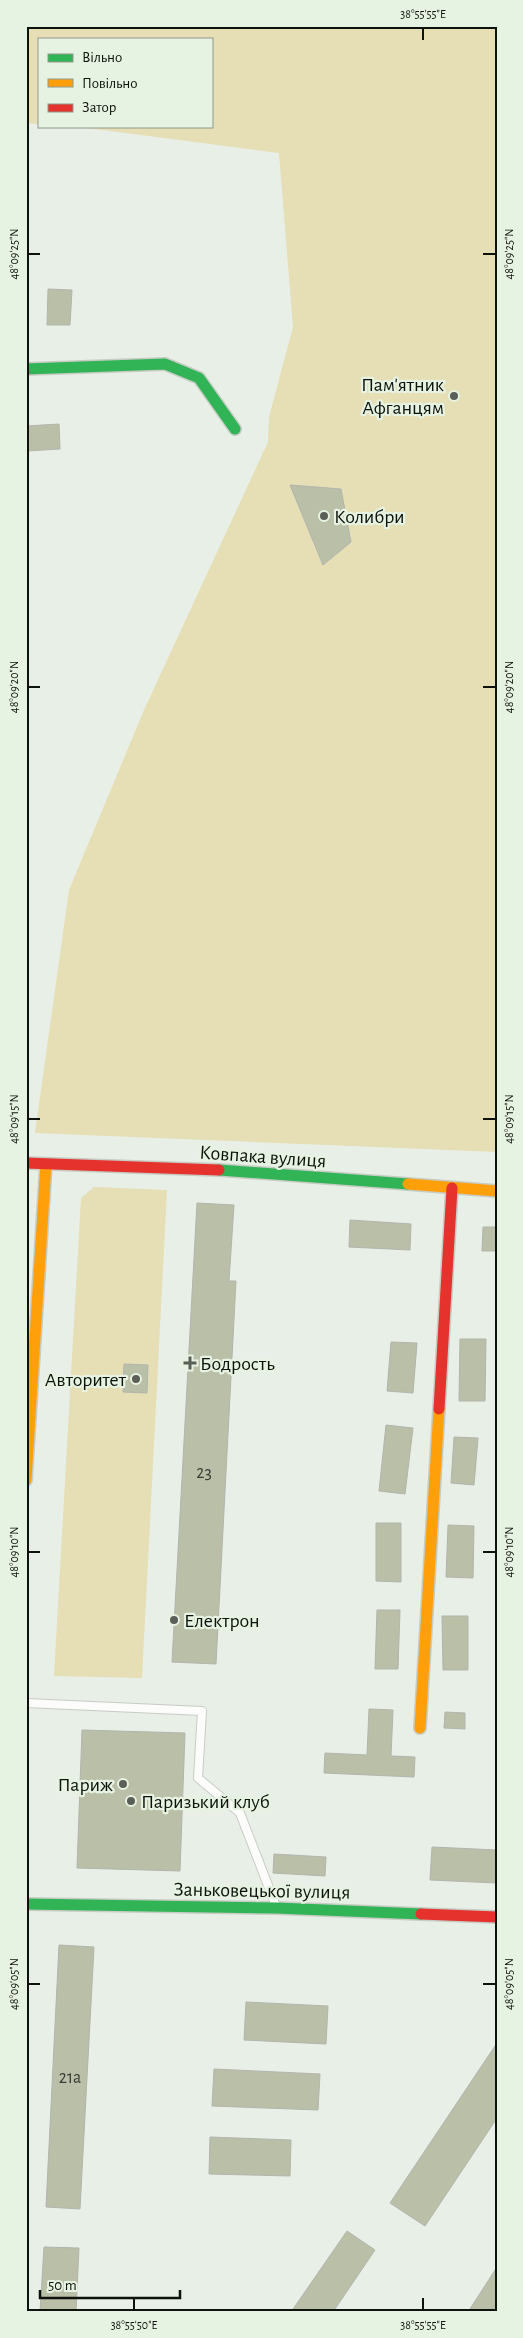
<svg xmlns="http://www.w3.org/2000/svg" width="523" height="2338" font-family="'Alegreya Sans',sans-serif">
<style>
.green{fill:#e6deb4}
.building{fill:#babfa7;stroke:#b1b5ae}
.lines{fill:none;stroke-linecap:round;stroke-linejoin:round}
.lane-casing{stroke:#c7ccc5;stroke-width:10}
.fast-casing{stroke:#c7ccc5;stroke-width:14}
.slow-casing{stroke:#c7ccc5;stroke-width:14}
.jam-casing{stroke:#c7ccc5;stroke-width:14}
.lane{stroke:#fcfdfb;stroke-width:8}
.fast{stroke:#30b455;stroke-width:11}
.slow{stroke:#ff9f0a;stroke-width:11}
.jam{stroke:#e5322d;stroke-width:11}
.ticks{fill:none;stroke:#0e120c;stroke-width:2}
.poi-dot{fill:#5a5f58;stroke:#e7f3e2;stroke-width:2}
.labels{text-anchor:middle;stroke-width:4.5;stroke-linejoin:round;paint-order:stroke}
.number-label{font-size:18px;fill:#393d33}
.poi-label{font-size:20px;fill:#0e120c;stroke:#e7f3e2;text-anchor:start}
.street-label{font-size:20px;fill:#0e120c;stroke:#e7f3e2}
.neatline{fill:none;stroke:#0e120c;stroke-width:2}
.ticks-label{font-size:12px;text-anchor:middle;fill:#0e120c}
</style>
<rect width="100%" height="100%" fill="#e8efe6"/>
<path class="green" d="M26,26H497V1152L35,1133L69,890L144,710L268,442L269,417L293,327L279,153L72,126H211V39H39V124L26,123Z
M94,1187L167,1190L142,1678L54,1676L81,1198Z"/>
<path class="building" d="M48,289L72,290L70,325H47Z
M59,424L60,449L27,451L26,426Z
M290,485L341,489L351,542L323,565Z
M197,1203L234,1205L229,1281H236L216,1664L172,1662Z
M350,1220L411,1224L410,1250L349,1247Z
M483,1227H497V1251H482Z
M460,1339H486L485,1401H459Z
M391,1342L417,1343L413,1393L387,1391Z
M124,1364L148,1365L147,1393L123,1392Z
M386,1425L413,1428L405,1494L379,1491Z
M454,1437L478,1438L474,1485L451,1483Z
M376,1523H401V1582L376,1581Z
M448,1525L474,1526L473,1578L446,1577Z
M377,1610H400L398,1669H375Z
M442,1616H468V1670H443Z
M369,1709L393,1710L391,1756L415,1757L414,1777L324,1773L325,1753L367,1755Z
M445,1712L465,1713V1729L444,1728Z
M82,1730L185,1733L180,1871L77,1868Z
M432,1847L497,1850V1883L430,1880Z
M274,1854L326,1857L325,1876L273,1873Z
M59,1945L94,1947L80,2209L46,2207Z
M246,2002L328,2006L326,2044L244,2040Z
M497,2043V2118L425,2226L390,2203Z
M214,2069L320,2074L318,2110L212,2106Z
M210,2137L291,2140L290,2176L209,2174Z
M347,2231L375,2250L333,2312H291Z
M44,2247L79,2248L76,2312H40Z
M497,2267V2312H468Z"/>
<g class="lines">
<g class="lane-casing">
<path id="lane" d="M26,1703L202,1711L198,1778L240,1813L276,1906"/>
</g>
<g class="fast-casing">
<path id="fast" d="M26,369L165,364L199,378L235,429
M219,1170L408,1184
M26,1904L276,1908L421,1914"/>
</g>
<g class="slow-casing">
<path id="slow" d="M408,1184L497,1191
M26,1480L46,1164
M420,1728L439,1409"/>
</g>
<g class="jam-casing">
<path id="jam" d="M26,1163L219,1170
M439,1409L452,1188
M421,1914L497,1917"/>
</g>
<use href="#lane" class="lane"/>
<use href="#fast" class="fast"/>
<use href="#slow" class="slow"/>
<use href="#jam" class="jam"/>
</g>
<path class="ticks" d="M423,28V40M28,254H40M483,254H496M28,687H40M483,687H496M28,1119H40M483,1119H496M28,1552H40M483,1552H496M28,1984H40M483,1984H496M134,2298V2310M423,2298V2310"/>
<g class="poi-dot">
<circle cx="454" cy="396" r="5"/>
<circle cx="324" cy="516" r="5"/>
<path d="M187.5 1355.5h5v5h5v5h-5v5h-5v-5h-5v-5h5z"/>
<circle cx="136" cy="1379" r="5"/>
<circle cx="174" cy="1620" r="5"/>
<circle cx="123" cy="1784" r="5"/>
<circle cx="131" cy="1801" r="5"/>
</g>
<g class="labels">
<g class="number-label">
<text x="204" y="1478">23</text>
<text x="70" y="2083">21а</text>
</g>
<g class="poi-label">
<text x="444" y="391" text-anchor="end">Пам'ятник<tspan x="444" dy="23">Афганцям</tspan></text>
<text x="334" y="523">Колибри</text>
<text x="200" y="1370">Бодрость</text>
<text x="126" y="1386" text-anchor="end">Авторитет</text>
<text x="184" y="1627">Електрон</text>
<text x="113" y="1791" text-anchor="end">Париж</text>
<text x="141" y="1808">Паризький клуб</text>
</g>
<g class="street-label">
<text transform="translate(263 1156) rotate(4)" y="7">Ковпака вулиця</text>
<text transform="translate(262 1890) rotate(1)" y="7">Заньковецької вулиця</text>
</g>
</g>
<rect width="523" height="2338" fill="none" stroke="#e7f3e2" stroke-width="55"/>
<rect x="38" y="38" width="175" height="90" fill="#e7f3e2" stroke="#90998c"/>
<rect x="48" y="54" width="25" height="8" fill="#30b455" stroke="#90998c"/>
<text x="82" y="62" font-size="15" fill="#0e120c">Вільно</text>
<rect x="48" y="79" width="25" height="8" fill="#ff9f0a" stroke="#90998c"/>
<text x="82" y="88" font-size="15" fill="#0e120c">Повільно</text>
<rect x="48" y="104" width="25" height="8" fill="#e5322d" stroke="#90998c"/>
<text x="82" y="112" font-size="15" fill="#0e120c">Затор</text>
<path d="M40 2290v8h140v-8" fill="none" stroke="#0e120c" stroke-width="2.5"/>
<text x="48" y="2290" font-size="15" fill="#0e120c" stroke="#e7f3e2" stroke-width="4" paint-order="stroke">50 m</text>
<rect x="28" y="28" width="468" height="2282" class="neatline"/>
<g class="ticks-label">
<text x="423" y="18">38°55'55"E</text>
<text transform="translate(14 254) rotate(-90)" y="4">48°09'25"N</text>
<text transform="translate(509 254) rotate(-90)" y="4">48°09'25"N</text>
<text transform="translate(14 687) rotate(-90)" y="4">48°09'20"N</text>
<text transform="translate(509 687) rotate(-90)" y="4">48°09'20"N</text>
<text transform="translate(14 1119) rotate(-90)" y="4">48°09'15"N</text>
<text transform="translate(509 1119) rotate(-90)" y="4">48°09'15"N</text>
<text transform="translate(14 1552) rotate(-90)" y="4">48°09'10"N</text>
<text transform="translate(509 1552) rotate(-90)" y="4">48°09'10"N</text>
<text transform="translate(14 1984) rotate(-90)" y="4">48°09'05"N</text>
<text transform="translate(509 1984) rotate(-90)" y="4">48°09'05"N</text>
<text x="134" y="2329">38°55'50"E</text>
<text x="423" y="2329">38°55'55"E</text>
</g>
</svg>
